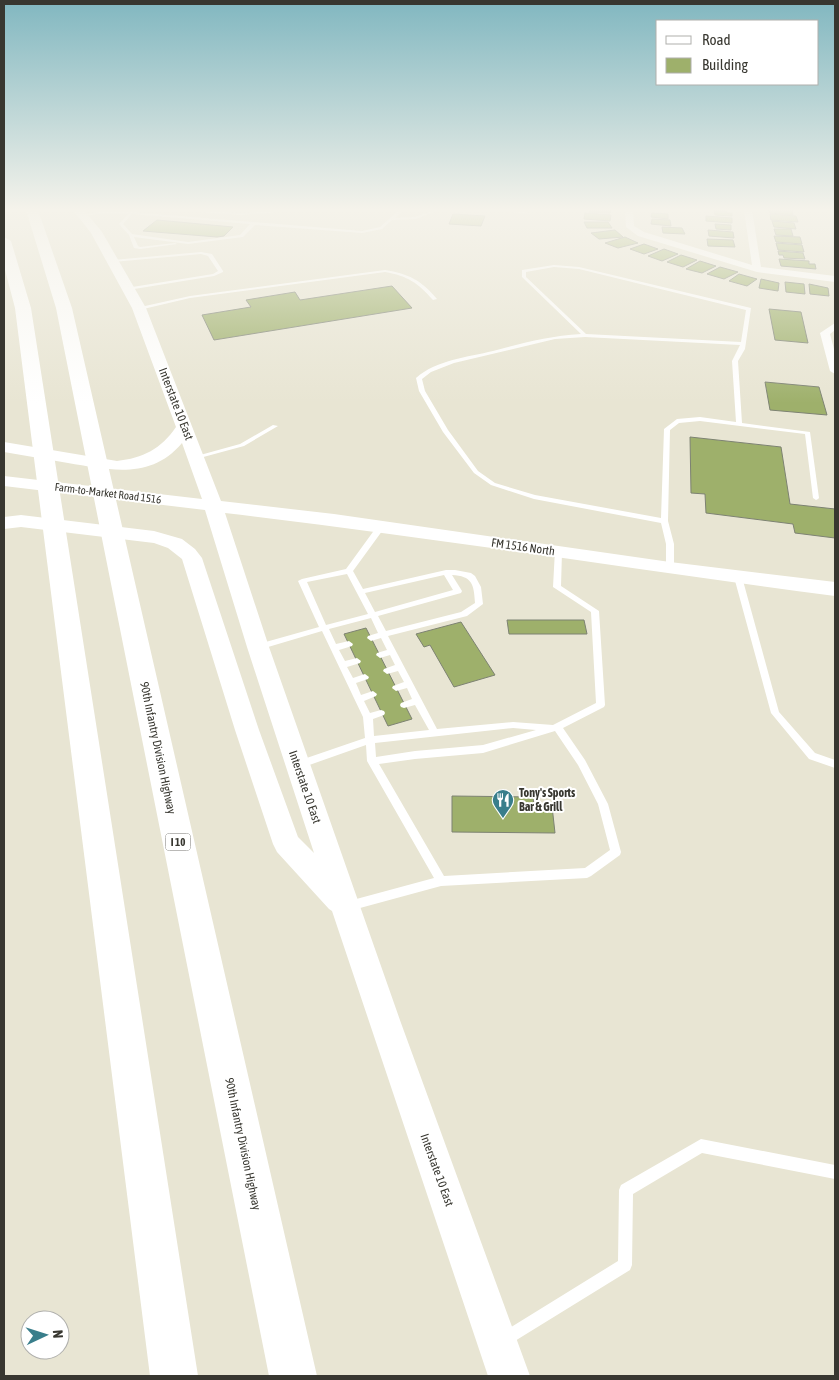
<svg xmlns="http://www.w3.org/2000/svg" width="839" height="1380" font-family="'Asap Condensed',sans-serif">
<style>
.building{fill:#9eb06b;stroke:#7d8272}
.lines{fill:none;stroke-linecap:round;stroke-linejoin:round}
.lane{fill:#fff;fill-rule:evenodd}
.street{fill:#fff;fill-rule:evenodd}
.secondary{fill:#fff;fill-rule:evenodd}
.highway{fill:#fff;fill-rule:evenodd}
.labels{text-anchor:middle;stroke-width:4;stroke-linejoin:round;paint-order:stroke}
.far-street-label{font-size:11px;fill:#383730;stroke:#fff}
.shield{fill:#fff;stroke:#74736e;stroke-width:1}
.shield-label{font-size:11px;font-weight:bold;fill:#383730}
.street-label{font-size:12px;fill:#383730;stroke:#fff}
.poi-label{font-size:12px;font-weight:bold;fill:#383730;stroke:#fff;text-anchor:start}
</style>
<rect width="100%" height="100%" fill="#e8e5d3"/>
<path class="building" d="M590,210H611L610,213L589,212Z
M714,210L726,211L727,213H732V216L715,215Z
M769,210H792L793,215L770,213Z
M585,213L611,215L610,221L584,219Z
M652,213L668,214V219L651,217Z
M453,214L485,216L481,226L449,224Z
M770,214L796,216L798,222L771,220Z
M706,216L732,218V223L706,221Z
M652,219L670,220L671,226L651,224Z
M157,220L233,227L224,236L217,237L143,231Z
M772,221L794,223L796,229L774,227Z
M584,222H608L612,228H587Z
M715,224L731,225V230L716,229Z
M662,227L682,228L685,234L663,233Z
M774,229H791L793,236L776,235Z
M615,230L623,237L599,239L591,233Z
M708,230L733,232L734,238L709,236Z
M774,236L800,237L802,244L776,242Z
M625,237L638,243L618,248L605,243Z
M707,239L733,240L735,247L708,246Z
M776,243L802,245L804,252L778,250Z
M644,244L658,249L644,254L630,249Z
M664,249L678,254L662,261L648,256Z
M778,251L803,253L805,259L784,258L783,255H779Z
M681,255L697,260L683,267L667,262Z
M779,259L809,261V264H815L816,269L781,266Z
M700,261L716,266L702,273L686,269Z
M720,267L738,272L724,279L707,274Z
M739,274L757,279L747,286L729,281Z
M761,279L779,283L778,291L759,288Z
M785,282L804,284L805,294L786,292Z
M809,284L828,288L829,296L810,294Z
M392,286L412,308L214,340L202,315L251,307L246,300L295,292L300,300Z
M769,309L801,312L808,343L775,340Z
M765,382L819,387L827,415L770,410Z
M690,437L781,447L790,504L835,509V538L795,533L793,524L706,513L705,494L691,493Z
M507,620H584L587,634H509Z
M461,622L495,675L454,687L430,645L424,647L416,634Z
M366,628L412,719L388,726L344,634Z
M452,796L533,797L534,806H552L555,833L452,832Z"/>
<g class="lines">
<path class="lane" d="M171,210L241,213L303,210L241,215Z
M399,210H403L395,218L415,217L433,210H438L416,219L392,220L382,229L362,233L255,225L243,237L188,244L134,237L138,246L140,247L175,243L177,244L140,249L134,248L129,235L119,224L128,214L106,213L82,216L80,215L106,211L131,212L362,231L380,227ZM132,214L250,224L240,235L188,242L132,234L123,224Z
M494,210H507L531,213L529,214Z
M201,252L212,254L223,271V272L214,276L128,290L126,289V288L213,274L218,271L208,256L201,254L113,262L111,261L113,260Z
M554,265L579,267L751,308L745,349L738,361L742,423L810,432L819,498L818,499L816,500L813,498L805,434L700,421L679,423L670,430L668,521L674,544V568L670,570L666,568V544L661,523L534,499L491,485L474,473L443,432L419,391L416,378C436,360 468,357 493,351C523,343 549,336 581,334L522,277V270ZM554,267L579,269L746,310L741,342L586,334L526,277V272ZM585,337L740,345L732,361L736,422L700,417L677,419L664,429L661,518L535,495L495,483L478,471L448,430L425,391L422,379L431,372L454,363L555,339Z
M385,270C409,274 421,280 437,299L433,300C418,283 408,276 385,272L190,298L139,310L136,308L190,296Z
M273,425L278,426L244,446L196,459L193,457L240,444Z
M378,525H381L385,527L353,571L363,589L446,570H455L471,573L475,576L481,587L483,604L467,616L388,636L437,729L513,722L553,725L596,703L591,612L553,587L555,550H558L562,552L561,586L599,611L605,705L604,707L563,728L585,760L608,804L621,852L620,855L591,876L587,878L441,886L349,911L345,909L344,906L345,903L349,901L434,878L367,761L366,745L298,769L295,768L293,765L295,762L365,738L363,717L322,631L258,650L254,647L255,645L319,627L298,581L302,579L346,569ZM347,574L368,614L326,625L307,582ZM444,575L453,590L375,612L365,593ZM452,575C472,576 474,584 475,603L461,612L386,631L378,616L461,593L462,591ZM371,618L378,633L368,636L367,638L371,641L381,638L387,650L377,653L376,655L380,658L390,655L395,665L384,669L383,671L387,674L398,671L404,682L393,686L392,688L396,691L407,688L412,699L401,703L400,705L401,707L404,708L415,705L429,730L374,736L373,719L384,715L385,713L384,711L381,710L370,713L364,701L376,696L377,694L373,691L361,695L356,683L368,679L369,677L365,674L353,678L347,667L360,663L361,661L357,658L345,661L339,650L352,646L353,644L349,641L336,644L329,629ZM513,728L536,730L483,745L415,751L376,757L375,743ZM555,731L578,765L598,804L610,850L585,868L444,876L379,764L415,759L483,753Z
M735,575H738L742,577L779,712L815,753L835,760V768L809,759L771,713L734,577Z
M701,1139L835,1165V1179L702,1153L633,1194L632,1265L630,1270L510,1344L505,1347L500,1344L497,1339L500,1334L618,1261L619,1190L621,1185Z"/>
<path class="street" d="M625,210H633L634,226L644,232L752,265L744,210H752L761,267L835,276V282L757,272L638,236L626,227Z
M835,323V330L830,334L835,353V374L830,371L820,333Z"/>
<path class="secondary" d="M73,210H84L102,232L146,308L221,501L334,514L670,562L835,582V596C631,569 429,537 225,513L269,647L401,1023L530,1376H488L332,911L329,909L277,852L273,844L235,730L182,559L168,548L154,543L21,527L4,529V517L21,515L154,531L182,539L195,549L202,558L259,730L298,837L314,853L247,647L205,510L4,486V476L202,499L182,443C151,480 110,470 68,463C47,459 25,456 4,452V442L117,461C143,458 161,449 176,427L132,308L91,233Z"/>
<path class="highway" d="M26,210H38L72,308L317,1376H269L56,308Z
M4,237L11,241L31,308L198,1376H150L15,308L4,266Z"/>
</g>
<linearGradient id="sky" x2="0" y2="1"><stop stop-color="#81b7c0"/><stop offset="0.52" stop-color="#f5f3eb"/><stop offset="1" stop-color="#f5f3eb" stop-opacity="0"/></linearGradient>
<rect width="839" height="403" fill="url(#sky)"/>
<defs>
<g id="restaurant-pin" transform="scale(1.125)"><path d="M0 17L-7.5 6A9.5 9.5 0 1 1 7.5 6Z" fill="#397e8b" stroke="#fff"/><path d="M-5-6h1v4h1v-4h1v4h1v-4h1v5L-1.5 .5V6h-2V.5L-5-1ZM5-6V6H3V1.5H1.5Q1.5-4 5-6Z" fill="#fff"/></g>
</defs>
<g fill-rule="evenodd">
<use href="#restaurant-pin" x="503" y="800"/>
</g>
<g class="labels">
<g class="far-street-label">
<text transform="translate(108 493) rotate(7)" y="4">Farm-to-Market Road 1516</text>
</g>
<rect class="shield" x="165.5" y="833.5" width="25" height="17" rx="4"/>
<g class="shield-label">
<text x="178" y="846">I 10</text>
</g>
<g class="street-label">
<text transform="translate(176 404) rotate(69)" y="4">Interstate 10 East</text>
<text transform="translate(523 547) rotate(8)" y="4">FM 1516 North</text>
<text transform="translate(158 748) rotate(78)" y="4">90th Infantry Division Highway</text>
<text transform="translate(305 787) rotate(71)" y="4">Interstate 10 East</text>
<text transform="translate(243 1144) rotate(78)" y="4">90th Infantry Division Highway</text>
<text transform="translate(437 1170) rotate(70)" y="4">Interstate 10 East</text>
</g>
<g class="poi-label">
<text x="519" y="797">Tony's Sports<tspan x="519" dy="14">Bar &amp; Grill</tspan></text>
</g>
</g>
<rect width="839" height="1380" fill="none" stroke="#383730" stroke-width="10"/>
<rect x="656" y="20" width="162" height="65" fill="#ffffff" stroke="#afafac"/>
<rect x="666" y="36" width="25" height="8" fill="#ffffff" stroke="#afafac"/>
<text x="702" y="45" font-size="15" fill="#383730">Road</text>
<rect x="666" y="58" width="25" height="15" fill="#9eb06b" stroke="#afafac"/>
<text x="702" y="70" font-size="15" fill="#383730">Building</text>
<g transform="translate(45 1335) rotate(86)"><circle r="24" fill="#ffffff" stroke="#afafac"/>
<path d="M0-4L9 19L0 12L-9 19Z" fill="#397e8b"/>
<text y="-8" font-size="14" font-weight="bold" text-anchor="middle" fill="#383730">N</text>
</g>
</svg>
